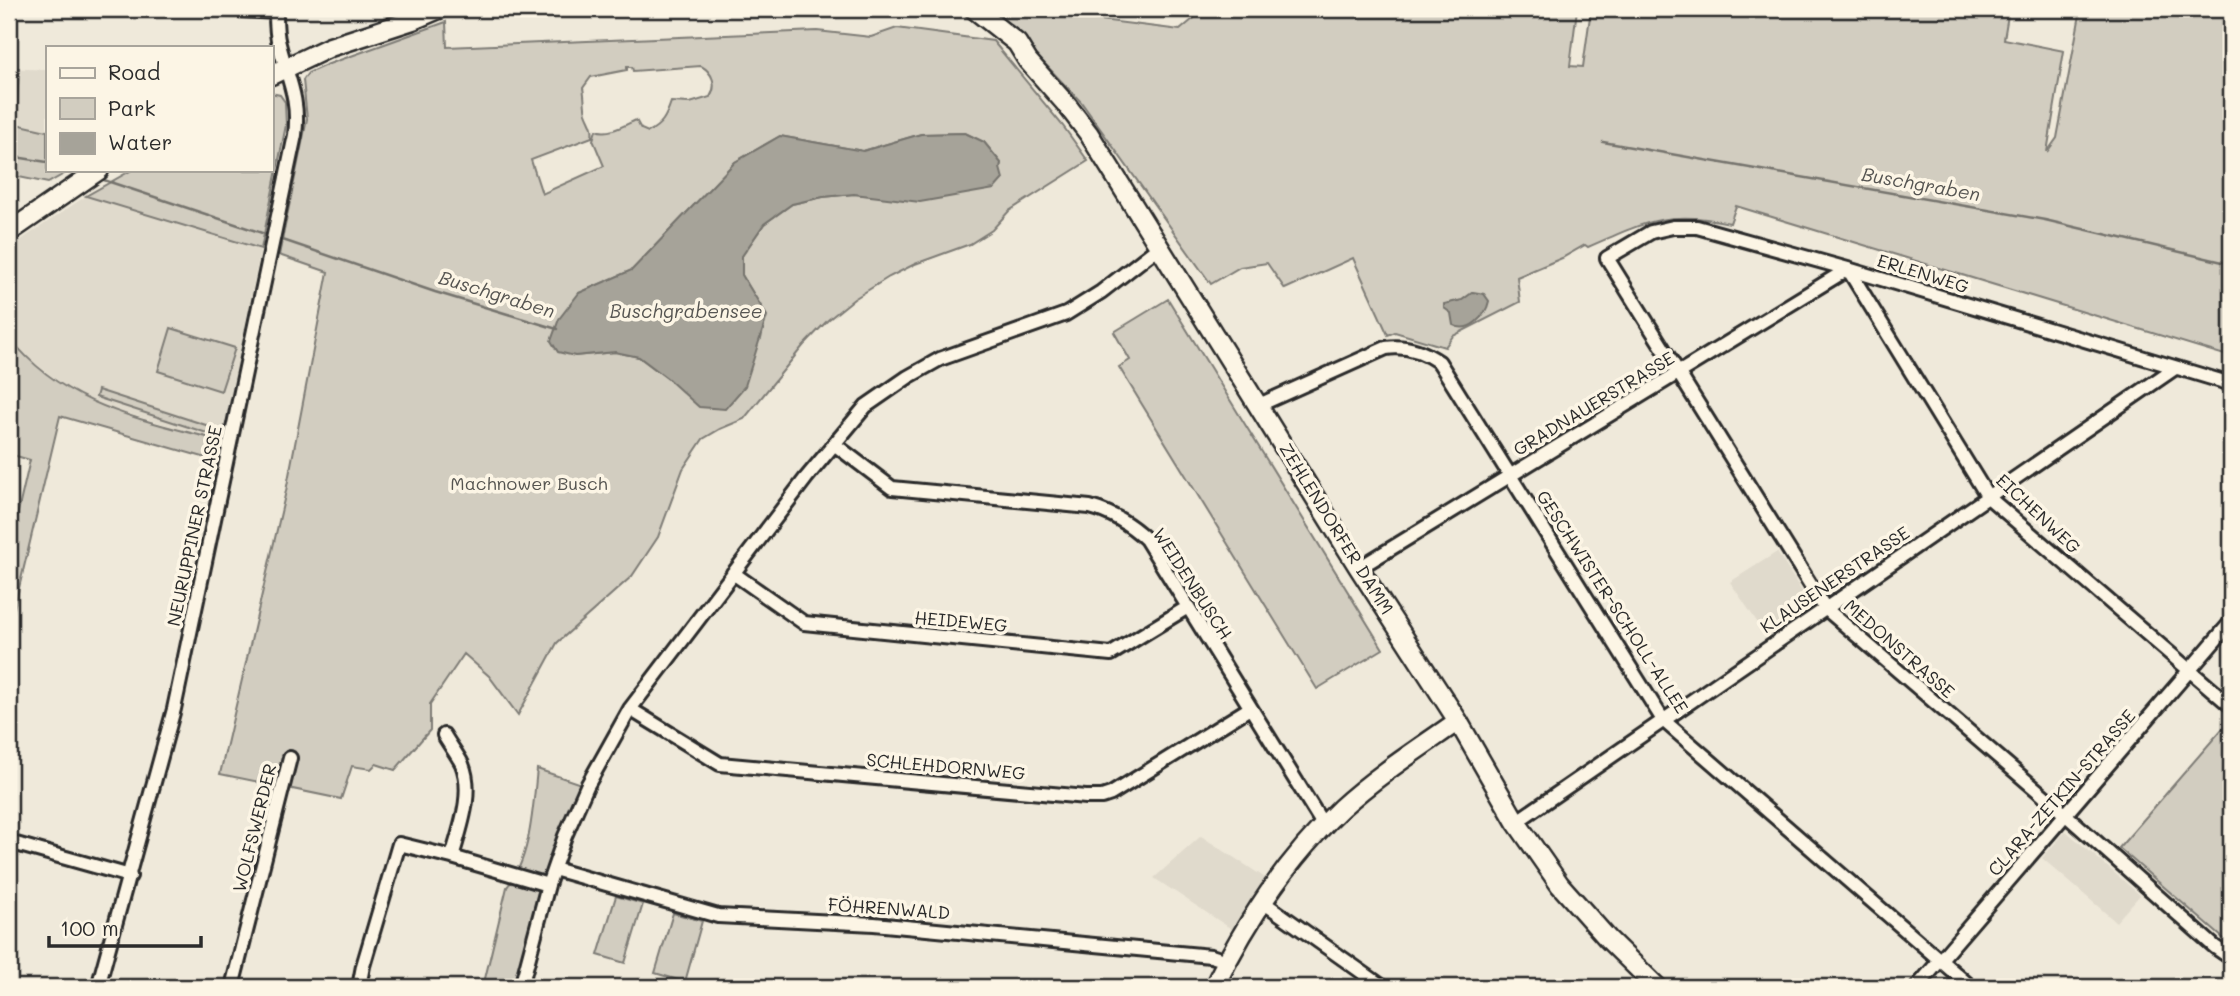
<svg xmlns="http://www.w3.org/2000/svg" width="2240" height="996" font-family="Mali,sans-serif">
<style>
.built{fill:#e0dacc}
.green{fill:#d2cdc0;stroke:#7e7c76;stroke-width:2;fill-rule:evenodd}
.water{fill:#a6a399;stroke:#75736d;stroke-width:2}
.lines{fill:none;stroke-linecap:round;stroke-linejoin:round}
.stream{stroke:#75736d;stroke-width:2.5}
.street-casing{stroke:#2b2b2b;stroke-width:18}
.secondary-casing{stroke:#2b2b2b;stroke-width:23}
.street{stroke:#fcf5e5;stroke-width:12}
.secondary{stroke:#fcf5e5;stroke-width:18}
.labels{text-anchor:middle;stroke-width:7;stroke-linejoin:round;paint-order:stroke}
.street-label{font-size:18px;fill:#2b2b2b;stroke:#fcf5e5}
.park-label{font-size:18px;fill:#555450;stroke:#fcf5e5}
.water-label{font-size:19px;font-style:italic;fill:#565552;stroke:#fcf5e5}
</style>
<rect width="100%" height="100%" fill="#efe9da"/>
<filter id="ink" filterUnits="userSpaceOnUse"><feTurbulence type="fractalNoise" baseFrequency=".0143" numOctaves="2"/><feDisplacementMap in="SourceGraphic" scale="14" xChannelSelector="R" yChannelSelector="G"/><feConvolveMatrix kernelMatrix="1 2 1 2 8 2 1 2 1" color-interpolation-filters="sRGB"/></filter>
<g filter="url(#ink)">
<path class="built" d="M9,68L47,70V131L16,124Z
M86,196L261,249L222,441L98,405L68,389L21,352L9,337V248Z
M1777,552L1810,604L1766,635L1730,582Z
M2066,831L2140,895L2116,922L2042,858Z
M1201,836L1267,879L1233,930L1154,878Z"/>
<path class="green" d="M993,9H1013L1180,30L1205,9H1577L1570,66L1583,67L1591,9H2009L2004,39L2064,51L2047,152L2057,138L2081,9H2231V357L1736,206L1730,223C1667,210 1645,222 1588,247L1585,245L1562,258L1517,277L1520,302L1453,336L1445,347L1395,332L1388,335L1353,258L1285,289L1267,263L1240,267L1211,284L1081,102Z
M446,22L447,47L817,31L871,37L897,28L993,41L1063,126L1088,161L1009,211L992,230L970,244L915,264L889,277L854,299L828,320L803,346L744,419L720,429L703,439L683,469L658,537L632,576L557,643L518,715L489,676L464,654L430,704V730L395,770L376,764L371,769L352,766L341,799L220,774L286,491L328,272L279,255L307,119L303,80L308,73L326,65ZM701,66C712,72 718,85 710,97L690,103L671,102C666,117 662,125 648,132L641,129L636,120C623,126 609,135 596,130L593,140L604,166L542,194L531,160L592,137C594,126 589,122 586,113C584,106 585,97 583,88L591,77L627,70V67H632L633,71ZM965,133L984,142L1001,163L1000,168L875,196L854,194L823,197L792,204L764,224L742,256V275L766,316L761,339L667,378L639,357L615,352L575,356L579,293L632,270L735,162L780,136L863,151L921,134Z
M9,68H19L16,124L47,131V170H71L48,183L9,175Z
M271,93L280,95L285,102L286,125L261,249L86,196L132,170H271Z
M1168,299L1383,649L1317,689L1119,367L1130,360L1114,332Z
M171,328L235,348L221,391L158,371Z
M9,337C64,407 141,419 222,441L217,461L60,416L9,630V551L30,460L9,454V388L11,377L9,373Z
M98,390L212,427L210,434L96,397Z
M2229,721L2231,723V945L2119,848Z
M537,769L587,786L565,836L521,987H483L507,887C531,859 533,806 537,769Z
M616,896L643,904L625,963L598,955Z
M673,913L702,921L685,982L655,973Z"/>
<path class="water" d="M965,133L984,142L1001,163L1000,168L1003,179L994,189L920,202L854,194L823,197L792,204L764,224L742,256V275L767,316L745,386L725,409L699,407L667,378L639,357L615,352L575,356L558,352L551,341L559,319L579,293L632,270L735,162L780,136L863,151L921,134Z
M1473,292L1484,294L1489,301C1486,316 1469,334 1453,325L1451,313L1444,308V304L1462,300Z"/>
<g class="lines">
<path class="stream" d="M1603,142L2045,220L2231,264
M9,156L47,162
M101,179L271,236
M277,238L435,292L557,329"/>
<g class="street-casing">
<path id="street" d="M223,9L276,12V9
M2231,384L1848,269L1697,227H1673L1651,232L1607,258L1825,608L2066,815L2215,947L2231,958
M1259,405L1386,348C1406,345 1423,351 1439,362L1663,720L1971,987
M834,444L892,488L1090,507C1113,513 1130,524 1146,539L1324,826
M1359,568L1848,269L1988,497L2231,706
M733,573L804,623L1111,654L1188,607
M630,709L720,764L1086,797H1102L1111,794L1250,708
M444,735C449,744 457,754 462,764C474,793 460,828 452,857
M1516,822L2175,368
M9,842L130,876
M554,869L718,916L874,924L1211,956L1227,961
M1263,902L1383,987
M98,987L174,709L295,135C300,99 287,77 279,44C276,34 276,23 276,12
M232,987L290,758
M359,987L363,966L399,844L452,857L548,885
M521,987L548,885L565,836L587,786L630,709L806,478L866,406L908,377L940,359L1066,314L1101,292L1159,247
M1917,987L2231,622"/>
</g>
<g class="secondary-casing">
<path id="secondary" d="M974,9L1017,43L1028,61L1066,104L1089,134L1359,568L1458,721L1516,822L1560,885L1608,939L1657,987
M271,75L330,47L413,20L439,9
M9,232L99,170
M1214,987C1246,922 1288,858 1341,808C1376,776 1418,749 1458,721"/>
</g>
<use href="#street" class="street"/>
<use href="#secondary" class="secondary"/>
</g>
</g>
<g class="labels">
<g class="street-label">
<text transform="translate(1923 274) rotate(17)" y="6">ERLENWEG</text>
<text transform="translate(1594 404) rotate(-31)" y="6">GRADNAUERSTRASSE</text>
<text transform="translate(2038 514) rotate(43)" y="6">EICHENWEG</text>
<text transform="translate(195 526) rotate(-78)" y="6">NEURUPPINER STRASSE</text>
<text transform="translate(1336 529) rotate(58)" y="6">ZEHLENDORFER DAMM</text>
<text transform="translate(1835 580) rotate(-34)" y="6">KLAUSENERSTRASSE</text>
<text transform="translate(1192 584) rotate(57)" y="6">WEIDENBUSCH</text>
<text transform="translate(1612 602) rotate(57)" y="6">GESCHWISTER-SCHOLL-ALLEE</text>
<text transform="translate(961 622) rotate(5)" y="6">HEIDEWEG</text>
<text transform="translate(1899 649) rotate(41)" y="6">MEDONSTRASSE</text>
<text transform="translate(946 767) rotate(5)" y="6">SCHLEHDORNWEG</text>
<text transform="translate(2062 793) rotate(-49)" y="6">CLARA-ZETKIN-STRASSE</text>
<text transform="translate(255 828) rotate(-76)" y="6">WOLFSWERDER</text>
<text transform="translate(889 909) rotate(4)" y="6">FÖHRENWALD</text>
</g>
<g class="park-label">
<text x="529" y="490">Machnower Busch</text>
</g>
<g class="water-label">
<text transform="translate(1921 184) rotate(10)" y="7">Buschgraben</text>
<text transform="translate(497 294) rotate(17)" y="7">Buschgraben</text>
<text x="686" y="318">Buschgrabensee</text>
</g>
</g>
<rect width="2240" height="996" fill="none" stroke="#fcf5e5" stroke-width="35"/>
<rect x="18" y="18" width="2205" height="961" fill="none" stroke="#2b2b2b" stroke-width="2.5" filter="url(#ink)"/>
<rect x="46" y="46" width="228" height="126" fill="#fcf5e5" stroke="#a8a49b" stroke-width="2"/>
<rect x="60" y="68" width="35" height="10" fill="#fcf5e5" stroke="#a8a49b" stroke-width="2"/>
<text x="108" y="80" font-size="21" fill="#2b2b2b">Road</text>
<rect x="60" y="98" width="35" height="21" fill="#d2cdc0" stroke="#a8a49b" stroke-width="2"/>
<text x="108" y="116" font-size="21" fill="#2b2b2b">Park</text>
<rect x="60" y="133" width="35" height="21" fill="#a6a399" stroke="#a8a49b" stroke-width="2"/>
<text x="108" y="150" font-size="21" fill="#2b2b2b">Water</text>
<path d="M49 936v10h152v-10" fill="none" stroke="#2b2b2b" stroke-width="3.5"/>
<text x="60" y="936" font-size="21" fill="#2b2b2b" stroke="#fcf5e5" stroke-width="5" paint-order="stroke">100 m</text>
</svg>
